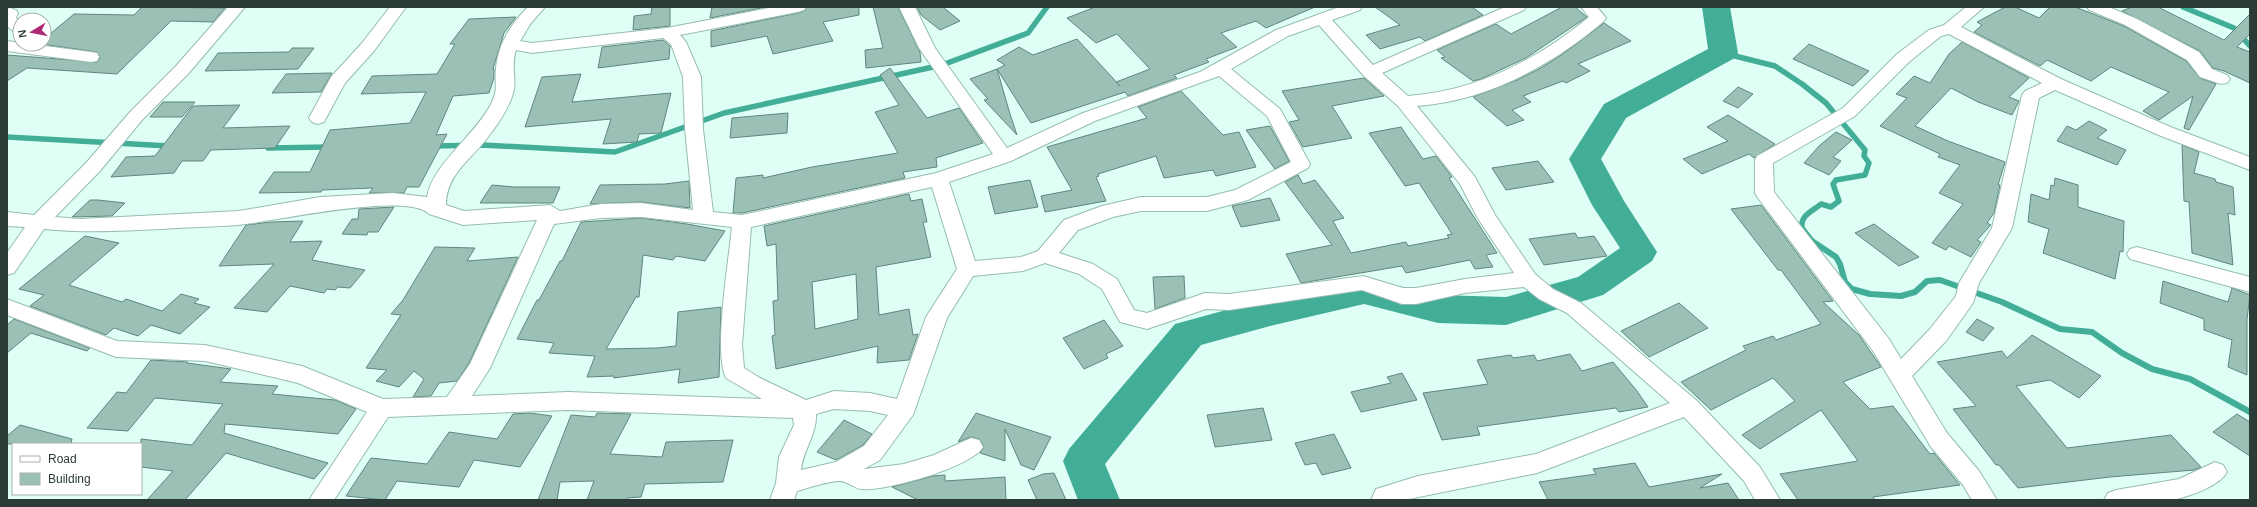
<svg xmlns="http://www.w3.org/2000/svg" width="2257" height="507" font-family="Arial,sans-serif">
<style>
.lines{fill:none;stroke-linecap:round;stroke-linejoin:round}
.stream-far1{stroke:#42ae98;stroke-width:5.5}
.stream{stroke:#42ae98;stroke-width:6}
.river{fill:#42ae98;fill-rule:evenodd}
.building{fill:#9bc1b7;stroke:#61867d;fill-rule:evenodd}
.minor-casing{stroke:#95bcb2;stroke-width:2}
.minor{fill:#fff;fill-rule:evenodd}
</style>
<rect width="100%" height="100%" fill="#dffff6"/>
<g class="lines">
<path class="stream-far1" d="M2183,7L2234,28L2250,46
M1723,53L1775,66L1802,84L1826,103L1865,150L1864,156L1869,163L1865,175L1836,180L1833,184L1839,201L1831,207L1821,204C1813,211 1800,215 1802,228
M7,137L169,146
M434,146L482,145L615,152L724,113L942,65L1028,33L1047,7
M268,148L329,147"/>
<path class="stream" d="M1801,227L1812,241L1836,257L1840,264L1845,282L1852,289L1870,294L1901,296L1915,292L1927,281L1940,280L2002,302L2060,329L2092,332L2122,353L2152,369L2190,379L2250,412"/>
<path class="river" d="M1702,7H1730L1738,53L1733,59L1626,118L1601,159L1624,201L1657,252L1652,261L1603,295L1506,325L1438,323L1364,304L1270,326L1201,345L1105,464L1120,500H1078L1063,461L1069,449L1175,324L1270,298L1364,278L1438,295L1506,297L1578,277L1620,248L1592,205L1569,159L1604,104L1708,49Z"/>
</g>
<path class="building" d="M142,7L225,8L213,22L171,21L117,74L27,68L7,81V55L97,62L100,58L97,52L41,44H44V39L74,14L134,15Z
M652,7H670V26L633,30L634,16L651,14Z
M712,7H766L710,18Z
M807,7H859V15L823,22L833,41L773,54L767,36L711,47V31L798,13L804,11Z
M873,7H898L920,52L921,62L866,68L865,50L883,48Z
M917,7H943L960,21L940,30L921,15Z
M1095,7H1315L1266,28L1256,21L1221,33L1237,47L1206,59L1209,62L1174,75L1177,78L1128,96L1125,92L1031,123L997,69L1005,65L997,60L1019,47L1033,55L1077,39L1120,86L1116,82L1150,69L1117,34L1096,43L1067,18Z
M1375,7H1472L1483,15L1425,41L1420,37L1380,49L1366,35L1400,25Z
M1562,7H1575L1587,17L1526,58L1481,79L1473,81L1441,58L1445,57L1437,50L1496,24L1511,34Z
M2005,7H2015L2039,18L2050,7H2075L2124,26L2186,61L2200,78L2216,84L2189,130L2184,128L2193,96L2159,120L2143,111L2169,92L2111,67L2091,81L2047,60L2040,66L1974,32L1982,25L1977,22Z
M2132,7H2158L2224,40L2250,14V34L2237,47L2250,52V83L2224,71L2213,68L2200,51L2122,11Z
M516,17L504,33L493,69H494V78L489,93L453,96L436,135L447,134L419,187H407L404,193H369L373,188L322,190L321,192L259,193L274,172H310L330,130L410,123L426,92L361,94L372,76L437,74L455,44H450L469,19Z
M1604,23L1631,41L1578,64L1590,71L1566,83L1563,81L1523,96L1531,102L1512,110L1524,120L1507,126L1473,97L1517,80L1541,68L1563,54Z
M663,40L670,46L669,59L598,68L602,47Z
M1962,42L2029,78L2009,97L2019,101L2012,115L1978,102L1951,88L1915,126L1948,141L2005,162L1998,185H2000L1994,213L1987,223L1991,225L1977,240L1981,242L1971,257L1949,246L1946,250L1932,243L1963,204L1939,193L1960,165L1938,157L1940,154L1880,126L1907,98L1896,94L1914,76L1930,83L1949,54Z
M1809,44L1869,71L1853,86L1793,59Z
M292,48H314L298,69L205,71L218,53L289,52Z
M890,68L927,118L959,108L983,143L936,158L937,167L903,172L905,178L742,213H733L736,178L763,175V178L812,167L898,153L875,112L899,105L880,75Z
M997,69L1010,114L1017,135L984,100L988,99L970,79Z
M332,73L321,92L272,93L286,74Z
M581,74L572,102L671,93L661,133L639,134L637,142L603,144L611,119L525,127L542,77Z
M1364,78L1384,96L1332,106L1352,138L1303,147L1289,122L1299,120L1282,91Z
M1738,87L1753,94L1738,108L1723,101Z
M1181,91L1223,135L1239,132L1256,167L1216,176L1213,170L1164,178L1156,156L1098,174L1099,176L1096,177L1106,201L1045,212L1041,196L1072,190L1047,147L1147,118L1138,107Z
M163,102H195L182,117H150Z
M240,105L223,128L290,126L275,148L211,150L203,161H182L174,173L111,177L126,157L155,156L193,106Z
M788,113L787,133L730,138L732,118Z
M1728,115L1775,144L1754,158L1749,154L1702,174L1683,159L1728,141L1707,127Z
M2089,121L2107,130L2097,138L2126,150L2117,165L2057,141L2067,126L2076,130Z
M1270,126L1289,161L1275,169L1246,130Z
M1401,127L1423,159L1436,156L1452,177L1449,178L1497,253L1486,255L1493,267L1475,269L1470,260L1406,273L1402,266L1301,283L1286,254L1332,245L1285,182L1298,175L1303,184L1315,180L1344,218L1333,221L1351,253L1406,242L1408,246L1449,238L1447,235L1452,234L1419,183L1405,186L1369,133Z
M1836,132L1852,140L1833,157L1841,161L1829,175L1804,163L1819,146Z
M2182,145L2199,152L2194,173L2215,179L2216,182L2233,187L2235,215L2228,213L2233,265L2192,253L2189,202L2184,201Z
M1538,161L1554,182L1506,190L1492,168Z
M2055,178L2078,185V207L2124,221L2123,252L2120,251L2115,279L2043,253L2049,229L2028,222L2031,194L2049,200L2051,185L2054,186Z
M1030,180L1038,207L995,214L988,187Z
M689,181L690,208L641,202L590,204L600,185L665,184Z
M492,185L514,187H560L553,203H480Z
M909,194L911,201L922,199L927,222H923L931,257L876,267L879,315L909,309L913,335L918,334L909,360L877,363L878,346L776,369L772,336L775,335L773,301L778,300L776,244L767,246L764,226ZM856,274L858,319L815,329L812,282Z
M1270,198L1280,220L1241,227L1232,206Z
M90,200H98L125,203L112,216L72,217Z
M1761,205L1833,301L1823,302L1859,335L1881,367L1843,382L1870,409L1893,406L1930,454L1934,453L1960,485L1873,497L1875,500H1798L1780,474L1858,461L1821,410L1760,449L1742,435L1795,401L1773,378L1711,410L1681,382L1746,350L1743,346L1773,336L1776,340L1821,324L1781,270H1778L1731,209Z
M394,207L378,232H368L367,235L342,234L352,219H358L359,209Z
M641,218L687,224L725,231L705,261L676,256L673,260L643,255L639,297H636L606,349L657,348L676,346L678,312L721,307L719,377L678,383L680,369L614,378V376L587,377L595,356L549,353L554,343L517,339L537,300H539L560,261H562L581,222Z
M303,221L290,242L322,241L312,260L365,270L350,288L338,287L335,290L327,289L324,293L290,286L267,312L234,308L274,264L219,266L246,225L271,222Z
M1874,224L1919,257L1899,266L1855,233Z
M1575,233L1578,238L1594,236L1607,256L1544,265L1529,239Z
M85,236L119,243L69,285L122,302L126,299L162,311L181,294L199,299L194,303L210,307L180,334L151,325L138,336L114,328L106,335L30,306L44,295L19,289Z
M435,247L475,248L467,261L518,257L469,363L457,381L439,383L431,396L413,397L424,379L414,371L399,387L376,381L387,370L366,368L401,315L391,314L403,300Z
M1184,276L1185,298L1155,309L1153,277Z
M2163,281L2228,302L2232,288L2250,295L2247,319V375L2228,367L2232,340L2204,330V319L2160,303Z
M1679,303L1708,328L1649,357L1621,331Z
M14,319L90,348L87,351L31,333L7,353V325Z
M1977,319L1994,328L1983,341L1966,332Z
M1104,320L1123,346L1106,354L1108,358L1084,369L1063,338Z
M2032,335L2101,376L2079,398L2050,380L2016,386L2067,448L2171,435L2201,467L2194,470L2110,477L2018,488L1999,465H1996L1953,409L1976,406L1937,362L2002,351L2007,358Z
M1570,354L1582,371L1613,362L1637,391L1648,407L1619,412L1616,408L1477,427L1480,435L1442,440L1423,393L1488,384L1477,360L1511,355L1513,358L1534,355L1537,361Z
M151,360L188,362L187,363L231,369L220,382L278,386L272,394L335,400L356,409L338,434L225,424L224,433L328,463L314,479L226,453L185,500H147L173,471L141,467V439L192,445L223,404L155,398L128,431L87,428L117,392L126,393Z
M1402,373L1417,400L1361,412L1351,392L1391,383L1387,377Z
M1263,408L1272,440L1215,447L1207,415Z
M530,413L552,416L520,467L474,460L459,487L397,481L385,500L346,496L371,458L427,464L449,432L497,439L513,414Z
M597,413L631,414L610,454L662,457L666,442L733,440L723,482L645,484L641,497L627,498V500H587L594,481L560,482L557,500H538L571,415L595,417Z
M976,413L1051,437L1034,470L1021,465L1005,429V461L980,453L984,447L979,439L970,437L958,442Z
M2237,414L2250,422V456L2213,432Z
M844,420L872,434L863,445L836,460L817,452Z
M20,425L72,439L71,444H7V436Z
M1334,434L1351,468L1322,475L1316,463L1305,465L1295,443Z
M1635,463L1649,487L1722,474L1700,488L1728,483L1739,500H1548L1539,482L1596,474L1593,469Z
M1054,473L1066,500H1037L1028,480L1043,474Z
M945,475V481L1005,477L1006,500H918L892,487L933,476Z"/>
<g class="lines">
<g class="minor-casing">
<path id="minor" d="M228,7H245L188,74L142,120L100,171L55,217L80,219L239,211L320,197L393,193L427,197C433,163 474,137 491,104C499,89 494,83 496,68C498,45 511,23 528,7H545L531,23L520,41L532,43L667,28L774,7H806L804,10L798,12L680,35L686,42L701,77L703,129L713,212L742,215L936,173L993,154L919,48L899,7H915L935,48L1007,148L1083,113L1200,72L1276,30L1339,7H1362L1360,10L1332,20L1373,65L1505,7H1526L1524,10L1382,73L1408,96C1476,91 1537,60 1589,17L1581,7H1597L1606,18L1604,21C1551,66 1487,101 1417,106L1475,177L1495,215L1535,274L1553,289L1581,303L1696,400L1760,467L1780,500H1755L1744,481L1684,417L1537,473L1404,500H1371L1376,489L1418,476L1536,454L1670,403L1567,313L1539,299L1524,287L1465,293L1416,304H1402L1362,290L1229,310L1206,309L1147,329L1120,322L1102,289L1079,274L1045,263L1023,271L973,276L947,318L913,415L880,460L864,469L904,464L934,455L971,438L979,440L983,447C972,467 884,492 861,489C854,488 846,480 839,481C825,482 811,487 797,491L794,500H770L776,483L779,457L794,425L793,418L568,410L388,417L334,500H309L367,412L298,383L205,361L116,357L7,315V299L117,341L205,345L302,366L383,399L447,397L470,364L537,220L463,225L429,214C407,191 272,222 238,225C213,227 188,227 162,229C122,231 84,233 44,229L14,273L7,275V253L25,227L7,226V212L34,215L86,163L130,112L176,66ZM1319,25L1364,76L1398,106L1460,184L1477,217L1514,273L1465,279L1416,288H1403L1363,276L1229,294L1205,293L1147,313L1134,310L1117,279L1093,264L1059,253L1078,230L1113,217L1141,211H1207L1248,200L1308,168L1310,164L1280,109L1231,69L1288,36ZM663,38L671,44L683,77L685,129L693,210L641,203L601,204L560,211L550,205L464,211L446,205C446,174 471,160 488,137C498,124 511,106 514,89C516,76 511,66 516,50L532,53ZM1219,76L1267,116L1291,162L1235,190L1207,197H1141L1102,206L1064,220L1038,251L1021,257L975,261L949,182L1011,161L1095,121ZM932,187L957,269L926,317L897,399L870,393L834,391L806,400L760,378L744,368L742,345L751,227ZM641,217L732,227C729,259 713,353 726,378L762,399L568,392L472,396L490,368L554,224L601,218ZM834,409L870,411L888,415L864,446L836,462L801,470C803,450 817,434 816,414Z
M390,7H406L374,51L345,83L324,122L318,124L312,122L309,118L331,77L362,43Z
M1966,7H1984L1961,27L2061,79L2173,128L2250,157V170L2161,136L2055,90L2039,98L2012,228L1979,283L1973,303L1946,341L1912,376L1947,433L1979,471L1997,500H1972L1963,485L1931,447L1873,351L1758,198L1755,193V160L1757,156L1843,108L1897,54L1929,30L1944,25ZM1949,34L2042,83L2025,91L2022,95L1992,228L1959,283L1956,296L1930,329L1901,359L1889,339L1774,192L1773,163L1855,116L1909,62L1941,36Z
M2087,7H2109L2137,19L2199,52L2212,69L2227,75L2230,79L2227,83L2221,84L2200,77L2187,60L2125,25L2089,10Z
M10,8L16,10L18,13L16,18L20,21V34L14,32L7,26V9Z
M7,41L91,52L97,53L99,57L97,61L91,62L7,51Z
M2137,247L2250,277V292L2130,259L2127,254L2130,249Z
M2215,462L2223,465L2227,472C2220,486 2188,497 2172,500H2104L2108,493L2116,490L2179,479Z"/>
</g>
<use href="#minor" class="minor"/>
</g>
<rect width="2257" height="507" fill="none" stroke="#2b3b37" stroke-width="16"/>
<rect x="12" y="443" width="130" height="52" fill="#ffffff" stroke="#aab1af"/>
<rect x="20" y="456" width="20" height="6" fill="#ffffff" stroke="#aab1af"/>
<text x="48" y="463" font-size="12" fill="#2b3b37">Road</text>
<rect x="20" y="473" width="20" height="12" fill="#9bc1b7" stroke="#aab1af"/>
<text x="48" y="483" font-size="12" fill="#2b3b37">Building</text>
<g transform="translate(32 32) rotate(260)"><circle r="19" fill="#ffffff" stroke="#aab1af"/>
<path d="M0-3L7 15L0 10L-7 15Z" fill="#ad2a75"/>
<text y="-6" font-size="11" font-weight="bold" text-anchor="middle" fill="#2b3b37">N</text>
</g>
</svg>
